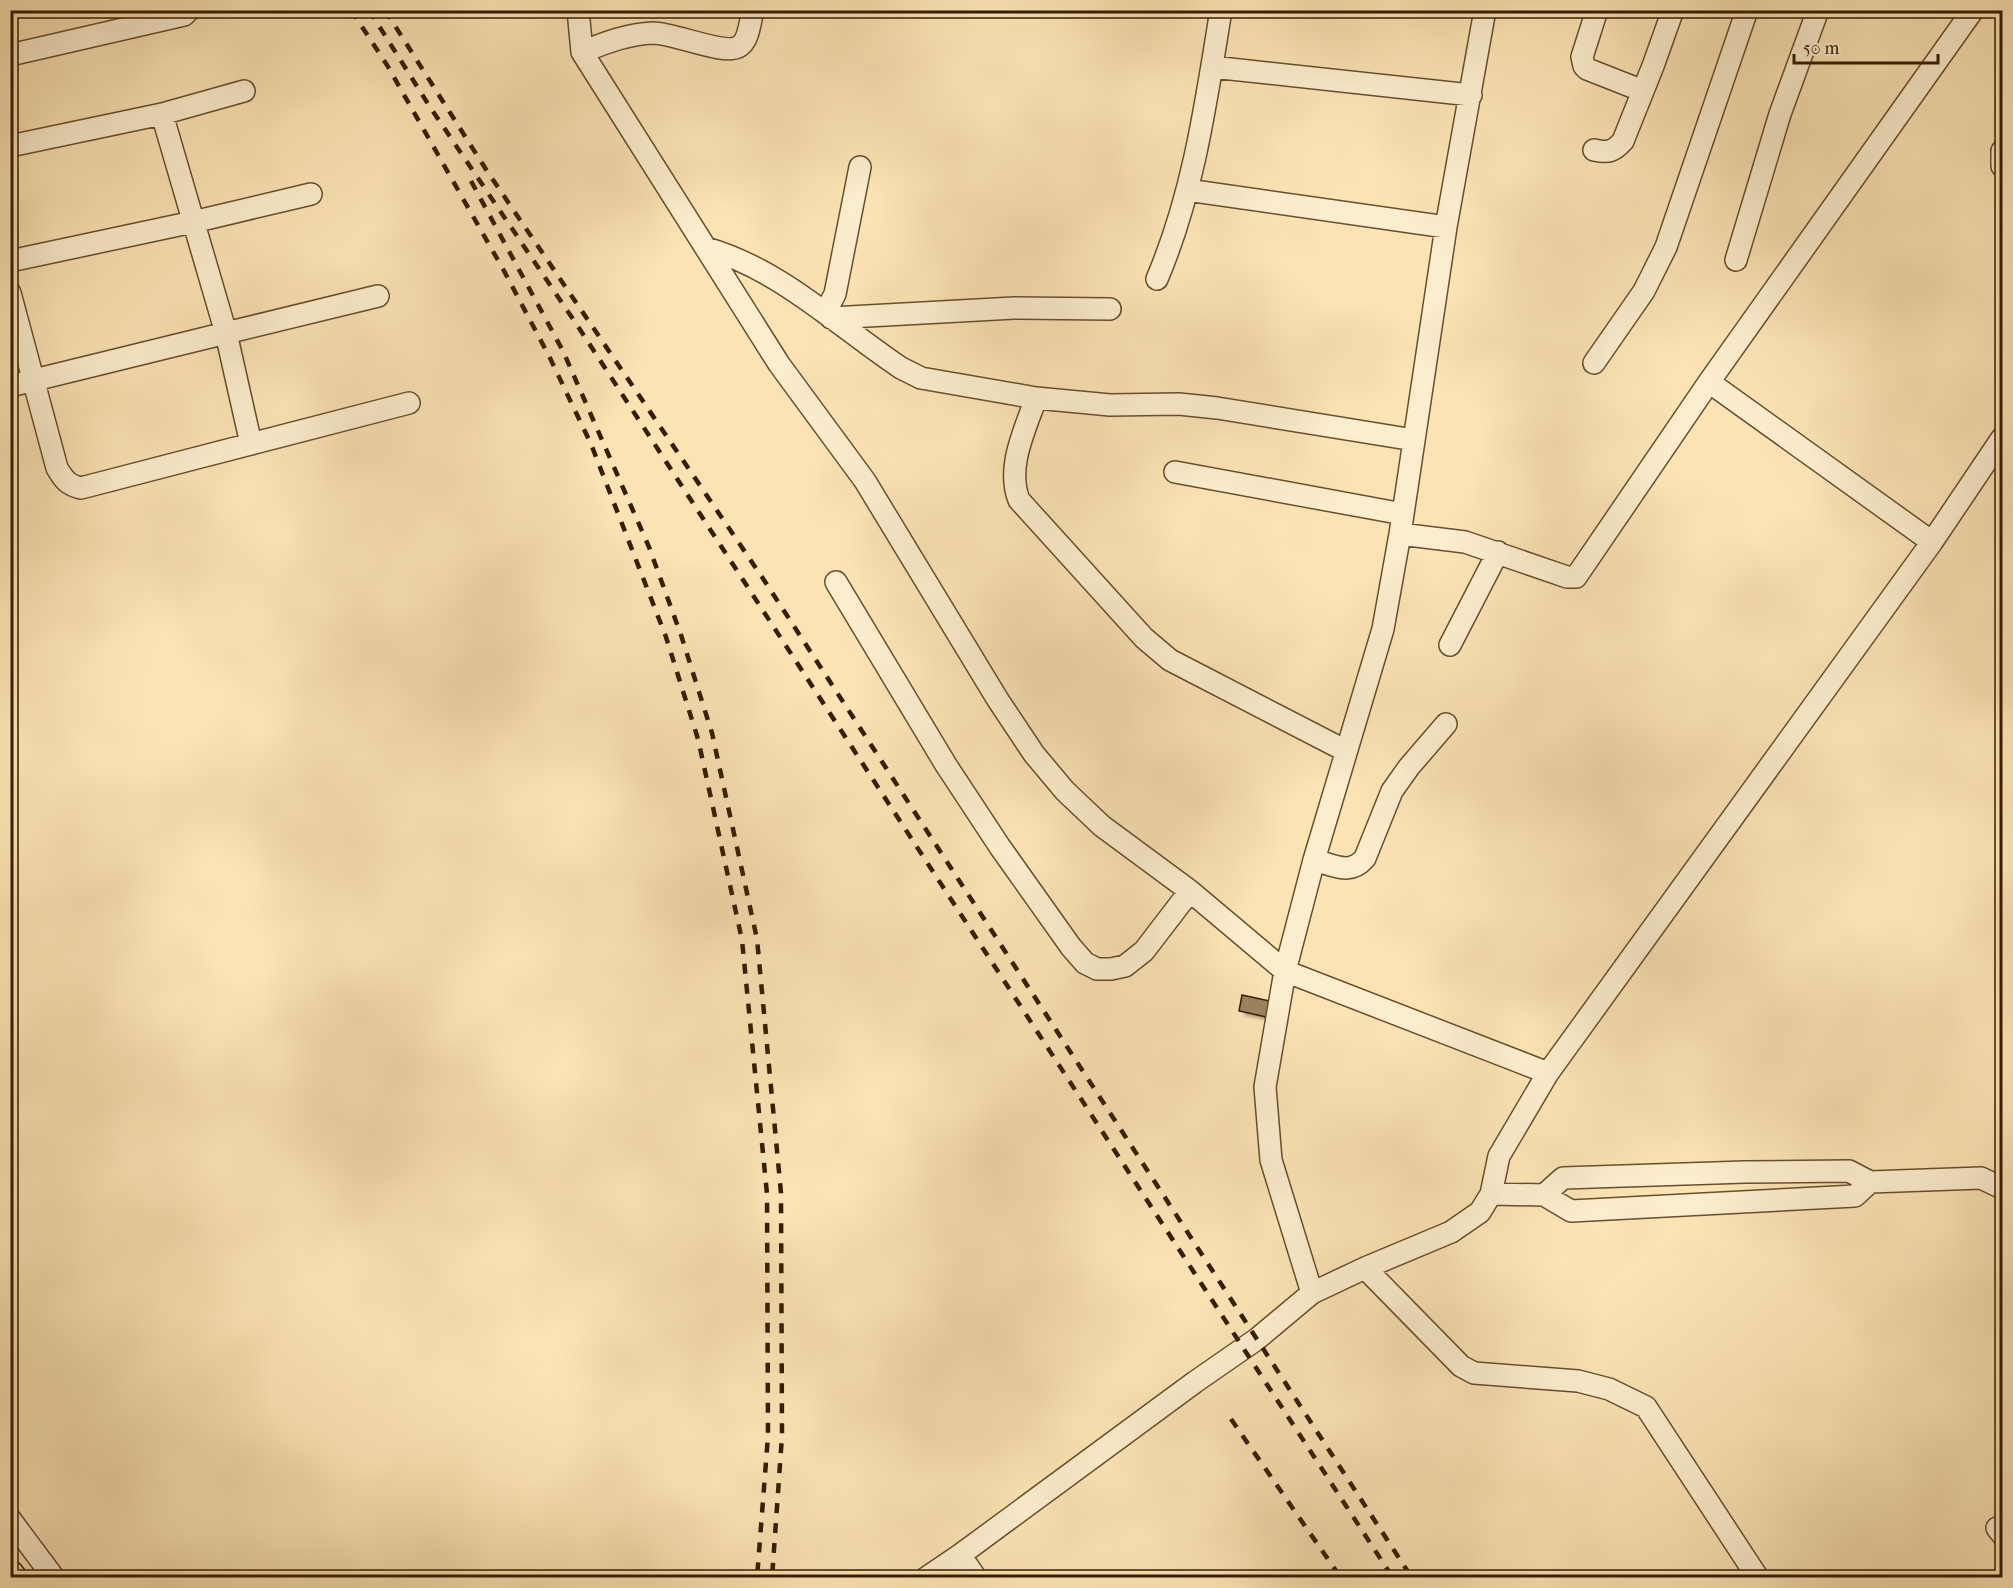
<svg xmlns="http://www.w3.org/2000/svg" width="2013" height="1588" font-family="'IM FELL French Canon',serif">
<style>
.building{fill:#9c835e;stroke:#361c00;stroke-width:1.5;filter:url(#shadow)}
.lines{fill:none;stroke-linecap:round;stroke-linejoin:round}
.minor-casing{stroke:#674e2d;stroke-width:24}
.major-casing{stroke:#361c00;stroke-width:30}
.minor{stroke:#fcedce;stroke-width:21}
.major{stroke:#fbe3b4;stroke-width:27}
.rail{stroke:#361c00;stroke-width:4.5;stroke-dasharray:10 10;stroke-linecap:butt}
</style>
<defs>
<filter id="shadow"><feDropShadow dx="6" dy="4" stdDeviation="1.5" flood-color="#0004"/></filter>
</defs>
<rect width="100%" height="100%" fill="#fbe3b4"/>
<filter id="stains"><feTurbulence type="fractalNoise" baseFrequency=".00333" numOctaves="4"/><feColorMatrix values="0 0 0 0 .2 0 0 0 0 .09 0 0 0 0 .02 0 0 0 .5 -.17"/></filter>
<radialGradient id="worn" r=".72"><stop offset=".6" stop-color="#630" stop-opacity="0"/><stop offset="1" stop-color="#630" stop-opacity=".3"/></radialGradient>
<path class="building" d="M1242,995L1274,1002L1271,1018L1239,1011Z"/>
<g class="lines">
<g class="minor-casing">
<path id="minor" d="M578,10L582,52L779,364L865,481L998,700L1034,754L1065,791L1102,826L1190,891L1285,971L1548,1073
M1597,10L1582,57L1584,66L1587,69L1643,91
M582,52C605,43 627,34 653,33C674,33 723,55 738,47C749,42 750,21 753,10
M10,55L184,15L189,10
M1212,67L1471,95
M162,114L244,91
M10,146L162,114L226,333L378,296
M1594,150C1608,153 1613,152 1623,141L1653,66L1673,10
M2002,151V166
M1187,190L1446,227
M706,248C780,269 838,326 901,368L921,378L1036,398C1025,430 1006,467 1019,500L1144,638L1170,660L1346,751
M1736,260L1780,114L1818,10
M10,261L193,222L311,194
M1157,279C1194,192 1206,102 1221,10
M10,293L57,468C64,480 68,485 81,488L409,403
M825,313L835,294L860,167
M831,318L1014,308L1110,309
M1594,363L1644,291L1666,247L1747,10
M1709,382L1932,542
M10,386L226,333L251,444
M1036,398L1110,405L1179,404L1217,408L1414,440
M1175,472L1403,514
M1400,534L1465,542L1567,577H1576L1709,382L1973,10
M836,582L946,765L1000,847L1071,947L1085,963L1097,969H1111L1125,966L1144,951L1190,891
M1450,645L1498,552
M1314,860C1334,865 1350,876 1365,858L1392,791L1409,767L1446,724
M1491,1194L1544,1195L1571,1211L1855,1196L1870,1182
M1544,1195L1563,1178L1745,1172L1849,1171L1870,1182L1981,1178L2002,1188
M1365,1268L1461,1366L1474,1373L1578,1381L1609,1389L1646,1407L1758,1578
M1312,1293L1271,1160L1265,1087L1285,971L1314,860L1383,629L1400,534L1446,227L1485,10
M10,1519L54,1578
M1997,1528L2002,1534
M960,1555L976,1578
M926,1578L960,1555L1195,1382L1257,1339L1312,1293L1365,1268L1451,1232L1480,1212L1491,1194L1499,1156L1548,1073L1932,542L2002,438"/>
</g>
<g class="major-casing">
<path id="major" d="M10,1574L13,1578"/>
</g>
<use href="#minor" class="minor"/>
<use href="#major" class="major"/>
<path class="rail" d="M351,10L387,65L503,269L549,356L591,444L666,637L698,739L742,940L767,1194L768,1436L757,1578
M369,10L430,107L577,325L1393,1578
M385,10L487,171L762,577L1412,1578
M471,181L563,351L649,547L681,635L712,733L757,939L781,1193L782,1436L772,1578
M1231,1419L1341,1578"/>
</g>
<rect width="2013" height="1588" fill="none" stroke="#fbe3b4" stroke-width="36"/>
<rect x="12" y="12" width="1989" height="1564" fill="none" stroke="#361c00" stroke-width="3"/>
<rect x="18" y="18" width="1977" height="1552" fill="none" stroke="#361c00" stroke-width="1.5"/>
<path d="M1794 54v9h144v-9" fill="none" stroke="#361c00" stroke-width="3"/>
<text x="1803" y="54" font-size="18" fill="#361c00" stroke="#fcedce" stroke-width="4.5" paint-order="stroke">50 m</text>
<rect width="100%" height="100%" filter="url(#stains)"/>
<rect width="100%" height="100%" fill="url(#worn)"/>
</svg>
